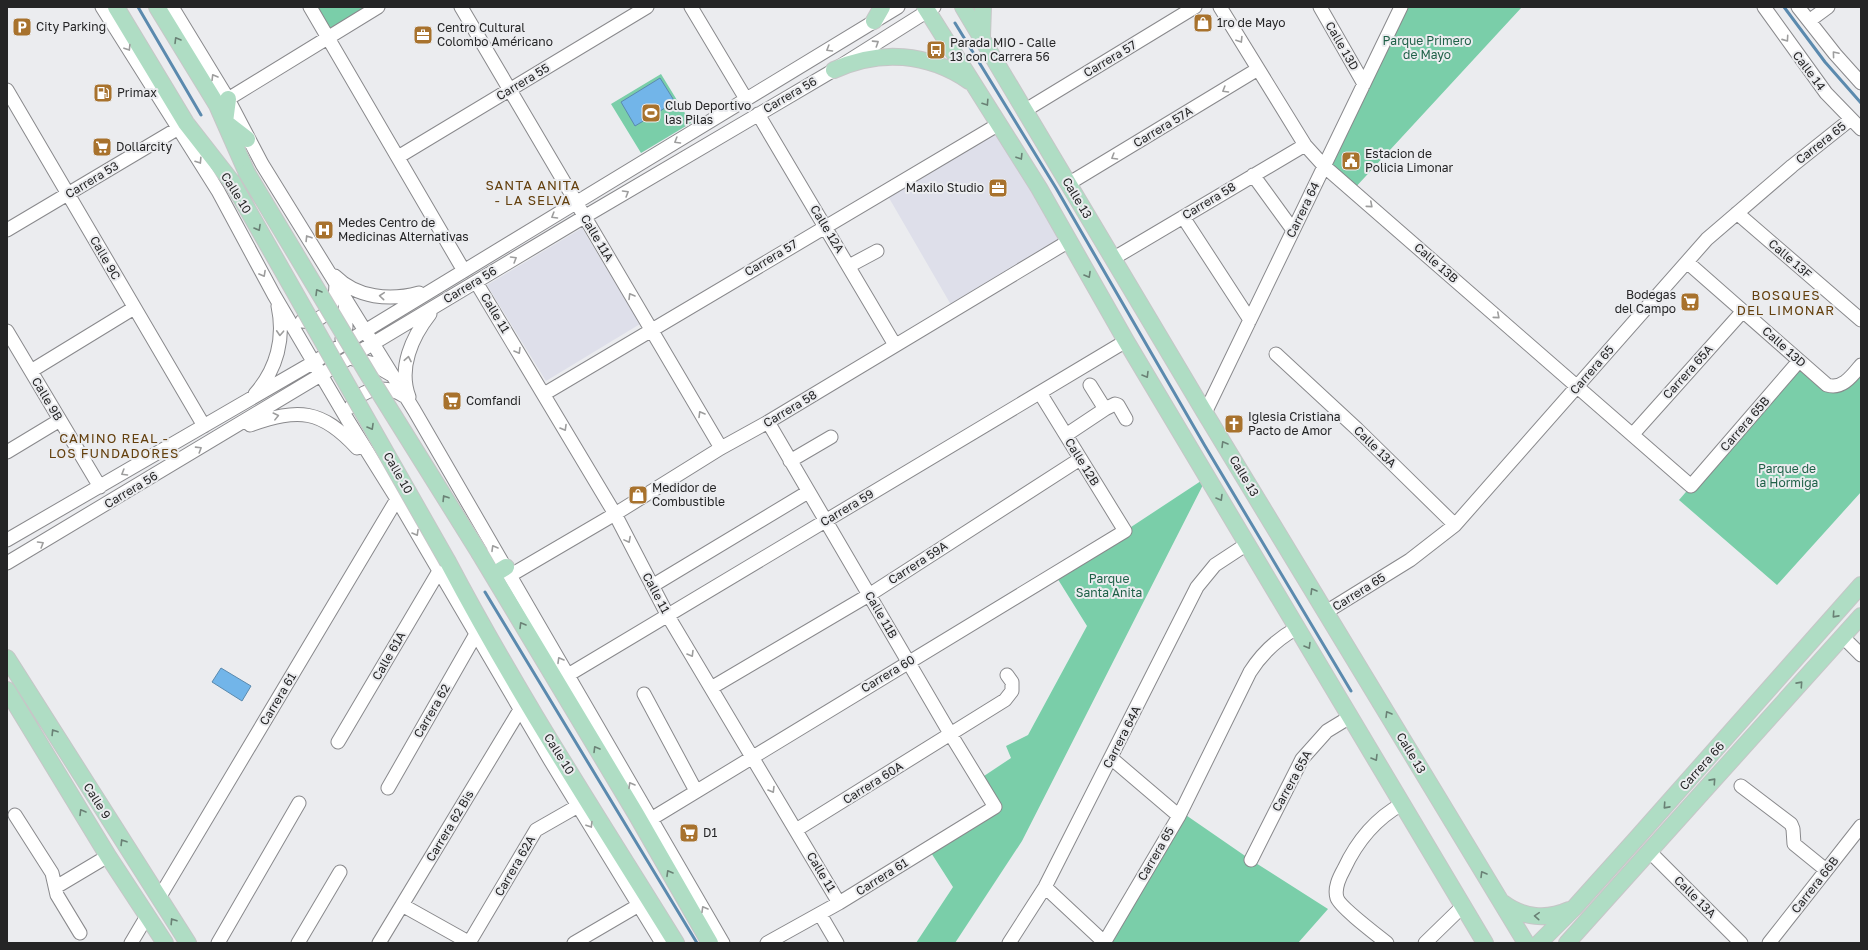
<svg xmlns="http://www.w3.org/2000/svg" width="1868" height="950" font-family="'Golos Text',sans-serif">
<style>
.built{fill:#dedfea}
.green{fill:#7acea9}
.water{fill:#72b5e9;stroke:#5b8aae}
.lines{fill:none;stroke-linecap:round;stroke-linejoin:round}
.stream{stroke:#5b8aae;stroke-width:3}
.minor-casing{stroke:#89898c;stroke-width:15}
.major-casing{stroke:#c6c6c7;stroke-width:18}
.minor{stroke:#fff;stroke-width:13}
.major{stroke:#afddc4;stroke-width:16}
.major-bridge-casing{stroke:#c6c6c7;stroke-width:18;stroke-linecap:butt}
.major-bridge{stroke:#afddc4;stroke-width:16}
.oneway{stroke:#9d9d9d}
.oneway2{stroke:#6a8175}
.labels{text-anchor:middle;stroke-width:4;stroke-linejoin:round;paint-order:stroke}
.poi-label{font-size:12px;fill:#252526;stroke:#ebecef;text-anchor:start}
.park-label{font-size:12px;fill:#1f6148;stroke:#ebecef}
.street-label{font-size:12px;fill:#252526;stroke:#ebecef}
.neighbourhood-label{font-size:13px;letter-spacing:1px;fill:#64400e;stroke:#ebecef}
</style>
<rect width="100%" height="100%" fill="#ebecef"/>
<path class="built" d="M999,124L1069,241L954,310L885,191Z
M582,228L640,324L546,381L487,285Z"/>
<path class="green" d="M310,7H378L329,38Z
M1401,7H1522L1353,190L1324,166Z
M661,74L691,123L641,153L611,104Z
M1799,361L1827,385L1861,375V492L1777,585L1679,500Z
M1207,477L1022,841L955,943H916L953,887L928,848L995,807L978,780L1011,758L1006,746L1028,735L1087,626L1054,573L1125,531Z
M1180,811L1251,860L1328,909L1298,943H1105Z"/>
<path class="water" d="M660,78L675,102L635,126L621,102Z
M221,668L251,686L242,701L212,682Z"/>
<g class="lines">
<path class="stream" d="M138,7L201,115
M1784,7L1825,62L1861,103
M955,23L1056,188L1205,446L1351,691
M485,592L697,943"/>
<g class="minor-casing">
<path id="minor" d="M102,7L218,191L274,295L347,419L397,499L550,760L662,943
M172,7L228,99L262,164L414,410L723,943
M310,7L464,271
M461,7L721,448
M691,7L746,99
M1220,7L1305,145L1324,166L1691,486L1799,361
M1320,7L1364,84
M1764,7L1826,93L1861,129
M1798,7L1835,54L1861,83
M1809,21L1828,7
M7,90L204,426
M228,99L378,7
M1024,111L1195,7
M758,114L895,345
M398,157L647,7
M1253,175L1293,230
M1068,184L1258,69
M1737,213L1861,320
M1183,217L1250,320
M7,230L177,129
M1114,258L1305,145
M1687,262L1827,385C1842,390 1852,376 1861,365
M849,266L877,251
M335,276C357,298 390,301 419,293
M476,282L615,514L668,616L839,903
M302,321C325,324 336,304 336,284
M7,331L100,487
M342,339L346,327L345,299
M1276,354L1357,429L1455,525
M353,359L371,363L390,374
M31,371L134,308
M255,394C277,369 285,338 278,306
M544,394L999,124
M409,397C398,368 412,337 430,314
M351,407C362,386 387,385 404,396
M1105,409L1115,404L1118,405L1126,419
M1205,413L1401,7
M250,425C299,408 321,409 357,448
M1633,434L1743,311
M1066,435L1105,409L1090,385
M7,452L60,420
M790,461L831,437
M7,540L314,362L898,7
M7,563L584,217L834,70L934,7
M511,575L615,514L721,448L768,422L1069,241
M652,586L808,492
M1326,612L1410,560L1455,525L1707,239L1792,166L1851,119
M1843,637L1861,655
M568,675L1126,341
M711,688L869,595L1080,459
M644,694L696,791
M338,742L439,571
M1111,758L1179,816
M1741,786L1791,824L1793,829L1794,844L1826,870
M388,788L476,634
M15,815L52,873L57,895L80,933
M651,819L1125,531L1040,393
M796,830L1005,700L1012,691V682L1007,675
M1650,852L1741,943
M1251,860L1302,759L1327,731L1350,717
M56,887L108,856
M1045,887L1105,943
M159,898L397,499
M402,905L470,943
M820,914L837,943
M131,943L147,916
M218,943L299,803
M298,943L340,872
M379,943L521,708
M469,943L536,830L578,806
M574,943L639,905
M767,943L839,903L995,807L951,735L768,422
M1009,943L1045,887L1197,587L1215,565L1247,544
M1104,943L1179,816L1250,672C1262,653 1277,639 1297,628
M1387,943C1377,935 1340,907 1337,898C1334,888 1339,878 1344,869C1357,841 1375,819 1402,804
M1425,943L1463,906
M1769,943L1861,826"/>
</g>
<g class="major-casing">
<path id="major" d="M116,7L186,123L232,182
M157,7L217,105L247,173
M925,7L1039,188L1126,341L1485,943
M963,7L1205,413L1526,943
M874,21L882,7
M982,37L983,7
M834,70C880,49 928,53 969,81
M228,99L225,122L247,139
M480,554L636,814L710,943
M448,562C517,693 598,817 676,943
M493,575L506,567
M7,658L188,943
M7,690L108,856L165,943
M1503,903C1523,918 1547,920 1569,910
M1539,943L1574,908L1636,839L1861,585
M1567,943L1861,616"/>
</g>
<use href="#minor" class="minor"/>
<use href="#major" class="major"/>
<g class="major-bridge-casing">
<path id="major-bridge" d="M247,173L369,376L480,554
M232,182L448,562"/>
</g>
<use href="#major-bridge" class="major-bridge"/>
</g>
<defs><path id="oneway-chevron" d="M-2-3.5L2.5 0L-2 3.5" fill="none" stroke-width="1.6" stroke-linecap="round" stroke-linejoin="round"/></defs>
<g class="oneway">
<use href="#oneway-chevron" transform="translate(1786 39) rotate(55)"/>
<use href="#oneway-chevron" transform="translate(1240 40) rotate(58)"/>
<use href="#oneway-chevron" transform="translate(876 43) rotate(-33)"/>
<use href="#oneway-chevron" transform="translate(128 48) rotate(58)"/>
<use href="#oneway-chevron" transform="translate(829 49) rotate(149)"/>
<use href="#oneway-chevron" transform="translate(1835 54) rotate(-130)"/>
<use href="#oneway-chevron" transform="translate(214 77) rotate(-121)"/>
<use href="#oneway-chevron" transform="translate(1225 90) rotate(149)"/>
<use href="#oneway-chevron" transform="translate(677 141) rotate(149)"/>
<use href="#oneway-chevron" transform="translate(1114 157) rotate(149)"/>
<use href="#oneway-chevron" transform="translate(199 161) rotate(57)"/>
<use href="#oneway-chevron" transform="translate(626 193) rotate(-31)"/>
<use href="#oneway-chevron" transform="translate(1370 205) rotate(41)"/>
<use href="#oneway-chevron" transform="translate(554 216) rotate(149)"/>
<use href="#oneway-chevron" transform="translate(308 238) rotate(-122)"/>
<use href="#oneway-chevron" transform="translate(514 259) rotate(-31)"/>
<use href="#oneway-chevron" transform="translate(263 274) rotate(61)"/>
<use href="#oneway-chevron" transform="translate(382 296) rotate(-175)"/>
<use href="#oneway-chevron" transform="translate(631 296) rotate(-121)"/>
<use href="#oneway-chevron" transform="translate(1497 316) rotate(41)"/>
<use href="#oneway-chevron" transform="translate(280 333) rotate(93)"/>
<use href="#oneway-chevron" transform="translate(518 351) rotate(59)"/>
<use href="#oneway-chevron" transform="translate(408 359) rotate(-79)"/>
<use href="#oneway-chevron" transform="translate(701 414) rotate(-121)"/>
<use href="#oneway-chevron" transform="translate(276 416) rotate(-14)"/>
<use href="#oneway-chevron" transform="translate(564 428) rotate(60)"/>
<use href="#oneway-chevron" transform="translate(199 449) rotate(-32)"/>
<use href="#oneway-chevron" transform="translate(124 473) rotate(149)"/>
<use href="#oneway-chevron" transform="translate(416 533) rotate(60)"/>
<use href="#oneway-chevron" transform="translate(628 540) rotate(62)"/>
<use href="#oneway-chevron" transform="translate(41 544) rotate(-31)"/>
<use href="#oneway-chevron" transform="translate(494 548) rotate(-120)"/>
<use href="#oneway-chevron" transform="translate(691 654) rotate(59)"/>
<use href="#oneway-chevron" transform="translate(560 660) rotate(-120)"/>
<use href="#oneway-chevron" transform="translate(631 785) rotate(-120)"/>
<use href="#oneway-chevron" transform="translate(772 790) rotate(59)"/>
<use href="#oneway-chevron" transform="translate(590 825) rotate(58)"/>
<use href="#oneway-chevron" transform="translate(704 909) rotate(-120)"/>
</g>
<g class="oneway2">
<use href="#oneway-chevron" transform="translate(177 40) rotate(-121)"/>
<use href="#oneway-chevron" transform="translate(986 103) rotate(57)"/>
<use href="#oneway-chevron" transform="translate(1020 157) rotate(58)"/>
<use href="#oneway-chevron" transform="translate(258 228) rotate(60)"/>
<use href="#oneway-chevron" transform="translate(1088 275) rotate(60)"/>
<use href="#oneway-chevron" transform="translate(318 292) rotate(-121)"/>
<use href="#oneway-chevron" transform="translate(1146 375) rotate(59)"/>
<use href="#oneway-chevron" transform="translate(371 427) rotate(60)"/>
<use href="#oneway-chevron" transform="translate(1224 444) rotate(-121)"/>
<use href="#oneway-chevron" transform="translate(445 498) rotate(-122)"/>
<use href="#oneway-chevron" transform="translate(1220 498) rotate(59)"/>
<use href="#oneway-chevron" transform="translate(1313 591) rotate(-121)"/>
<use href="#oneway-chevron" transform="translate(1835 615) rotate(132)"/>
<use href="#oneway-chevron" transform="translate(522 625) rotate(-121)"/>
<use href="#oneway-chevron" transform="translate(1308 646) rotate(59)"/>
<use href="#oneway-chevron" transform="translate(1800 684) rotate(-48)"/>
<use href="#oneway-chevron" transform="translate(1388 714) rotate(-121)"/>
<use href="#oneway-chevron" transform="translate(54 732) rotate(-122)"/>
<use href="#oneway-chevron" transform="translate(596 749) rotate(-121)"/>
<use href="#oneway-chevron" transform="translate(1375 758) rotate(59)"/>
<use href="#oneway-chevron" transform="translate(1713 781) rotate(-48)"/>
<use href="#oneway-chevron" transform="translate(1666 806) rotate(132)"/>
<use href="#oneway-chevron" transform="translate(82 812) rotate(-121)"/>
<use href="#oneway-chevron" transform="translate(123 842) rotate(-122)"/>
<use href="#oneway-chevron" transform="translate(669 873) rotate(-120)"/>
<use href="#oneway-chevron" transform="translate(1483 874) rotate(-121)"/>
<use href="#oneway-chevron" transform="translate(1537 916) rotate(-176)"/>
<use href="#oneway-chevron" transform="translate(173 921) rotate(-123)"/>
</g>
<defs>
<g id="shop-square" transform="scale(1)"><rect x="-9" y="-9" width="18" height="18" rx="4" fill="#a8722d" stroke="#ebecef"/><path d="M-5-2.5h2.3a2.7 3.5 0 0 1 5.4 0H5L5.5 6h-11ZM-1.5-2.5h3a1.5 2.3 0 0 0-3 0Z" fill="#fff"/></g>
<g id="parking-square" transform="scale(1)"><rect x="-9" y="-9" width="18" height="18" rx="4" fill="#a8722d" stroke="#ebecef"/><path d="M-3.5-5.5H1a3.5 3.5 0 0 1 0 7H-1V5.5H-3.5ZM-1-3.4V-.6H.8a1.4 1.4 0 0 0 0-2.8Z" fill="#fff"/></g>
<g id="office-square" transform="scale(1)"><rect x="-9" y="-9" width="18" height="18" rx="4" fill="#a8722d" stroke="#ebecef"/><path d="M-6-3h4V-5.5h4V-3h4V5H-6ZM-1-4.5V-3h2v-1.5ZM-6 0V1H6V0Z" fill="#fff"/></g>
<g id="bus-square" transform="scale(1)"><rect x="-9" y="-9" width="18" height="18" rx="4" fill="#a8722d" stroke="#ebecef"/><path d="M-5-6H5V4H4V6H2V4H-2V6H-4V4H-5ZM-3.5-4V0h7V-4ZM-3.5 1.2v1.5H-2V1.2ZM2 1.2v1.5H3.5V1.2Z" fill="#fff"/></g>
<g id="fuel-square" transform="scale(1)"><rect x="-9" y="-9" width="18" height="18" rx="4" fill="#a8722d" stroke="#ebecef"/><path d="M-5.5-6h7V0h2V4h1.3V-2.5L3-4.5l.8-.8L6-3V5H2.5V1h-1V6h-7ZM-4.2-4.7v3.2H.2V-4.7Z" fill="#fff"/></g>
<g id="stadium-square" transform="scale(1)"><rect x="-9" y="-9" width="18" height="18" rx="4" fill="#a8722d" stroke="#ebecef"/><path d="M0-5a6.5 5 0 1 0 0 10a6.5 5 0 1 0 0-10ZM-3.5-1.8h7v3.6h-7Z" fill="#fff"/></g>
<g id="supermarket-square" transform="scale(1)"><rect x="-9" y="-9" width="18" height="18" rx="4" fill="#a8722d" stroke="#ebecef"/><path d="M-6-5.5h2.5l.6 2H6L4.5 2H-2.5L-4.4-4H-6ZM-1.5 3.2a1.3 1.3 0 1 0 .1 0ZM3 3.2a1.3 1.3 0 1 0 .1 0Z" fill="#fff"/></g>
<g id="civic-square" transform="scale(1)"><rect x="-9" y="-9" width="18" height="18" rx="4" fill="#a8722d" stroke="#ebecef"/><path d="M-.6-6.5H3V-4.5H.6V-3L4-1V1h2V6H-6V1h2V-1L-.6-3ZM-1.2 2.5V6h2.4V2.5Z" fill="#fff"/></g>
<g id="hospital-square" transform="scale(1)"><rect x="-9" y="-9" width="18" height="18" rx="4" fill="#a8722d" stroke="#ebecef"/><path d="M-5-5h3v3.5h4V-5h3V5h-3V1.5h-4V5h-3Z" fill="#fff"/></g>
<g id="church-square" transform="scale(1)"><rect x="-9" y="-9" width="18" height="18" rx="4" fill="#a8722d" stroke="#ebecef"/><path d="M-1.2-6h2.4v3.5h3.3v2.4h-3.3V6h-2.4V-.1h-3.3v-2.4h3.3Z" fill="#fff"/></g>
</defs>
<g fill-rule="evenodd">
<use href="#shop-square" x="1203" y="23"/>
<use href="#parking-square" x="22" y="27"/>
<use href="#office-square" x="423" y="35"/>
<use href="#bus-square" x="936" y="50"/>
<use href="#fuel-square" x="103" y="93"/>
<use href="#stadium-square" x="651" y="113"/>
<use href="#supermarket-square" x="102" y="147"/>
<use href="#civic-square" x="1351" y="161"/>
<use href="#office-square" x="998" y="188"/>
<use href="#hospital-square" x="324" y="230"/>
<use href="#supermarket-square" x="1690" y="302"/>
<use href="#supermarket-square" x="452" y="401"/>
<use href="#church-square" x="1234" y="424"/>
<use href="#shop-square" x="638" y="495"/>
<use href="#supermarket-square" x="689" y="833"/>
</g>
<g class="labels">
<g class="poi-label">
<text x="1217" y="27">1ro de Mayo</text>
<text x="36" y="31">City Parking</text>
<text x="437" y="32">Centro Cultural<tspan x="437" dy="14">Colombo Américano</tspan></text>
<text x="950" y="47">Parada MIO - Calle<tspan x="950" dy="14">13 con Carrera 56</tspan></text>
<text x="117" y="97">Primax</text>
<text x="665" y="110">Club Deportivo<tspan x="665" dy="14">las Pilas</tspan></text>
<text x="116" y="151">Dollarcity</text>
<text x="1365" y="158">Estacion de<tspan x="1365" dy="14">Policia Limonar</tspan></text>
<text x="984" y="192" text-anchor="end">Maxilo Studio</text>
<text x="338" y="227">Medes Centro de<tspan x="338" dy="14">Medicinas Alternativas</tspan></text>
<text x="1676" y="299" text-anchor="end">Bodegas<tspan x="1676" dy="14">del Campo</tspan></text>
<text x="466" y="405">Comfandi</text>
<text x="1248" y="421">Iglesia Cristiana<tspan x="1248" dy="14">Pacto de Amor</tspan></text>
<text x="652" y="492">Medidor de<tspan x="652" dy="14">Combustible</tspan></text>
<text x="703" y="837">D1</text>
</g>
<g class="park-label">
<text x="1427" y="45">Parque Primero<tspan x="1427" dy="14">de Mayo</tspan></text>
<text x="1787" y="473">Parque de<tspan x="1787" dy="14">la Hormiga</tspan></text>
<text x="1109" y="583">Parque<tspan x="1109" dy="14">Santa Anita</tspan></text>
</g>
<g class="street-label">
<text transform="translate(1342 46) rotate(60)" y="4">Calle 13D</text>
<text transform="translate(1110 59) rotate(-31)" y="4">Carrera 57</text>
<text transform="translate(1809 71) rotate(53)" y="4">Calle 14</text>
<text transform="translate(523 82) rotate(-31)" y="4">Carrera 55</text>
<text transform="translate(790 95) rotate(-30)" y="4">Carrera 56</text>
<text transform="translate(1163 127) rotate(-31)" y="4">Carrera 57A</text>
<text transform="translate(1821 143) rotate(-38)" y="4">Carrera 65</text>
<text transform="translate(92 180) rotate(-31)" y="4">Carrera 53</text>
<text transform="translate(236 193) rotate(58)" y="4">Calle 10</text>
<text transform="translate(1077 198) rotate(59)" y="4">Calle 13</text>
<text transform="translate(1209 201) rotate(-31)" y="4">Carrera 58</text>
<text transform="translate(1303 210) rotate(-64)" y="4">Carrera 64</text>
<text transform="translate(827 229) rotate(59)" y="4">Calle 12A</text>
<text transform="translate(597 238) rotate(59)" y="4">Calle 11A</text>
<text transform="translate(105 258) rotate(60)" y="4">Calle 9C</text>
<text transform="translate(771 258) rotate(-31)" y="4">Carrera 57</text>
<text transform="translate(1790 259) rotate(41)" y="4">Calle 13F</text>
<text transform="translate(1436 263) rotate(41)" y="4">Calle 13B</text>
<text transform="translate(470 285) rotate(-31)" y="4">Carrera 56</text>
<text transform="translate(495 313) rotate(59)" y="4">Calle 11</text>
<text transform="translate(1784 347) rotate(42)" y="4">Calle 13D</text>
<text transform="translate(1592 370) rotate(-49)" y="4">Carrera 65</text>
<text transform="translate(1688 372) rotate(-48)" y="4">Carrera 65A</text>
<text transform="translate(47 399) rotate(59)" y="4">Calle 9B</text>
<text transform="translate(790 409) rotate(-31)" y="4">Carrera 58</text>
<text transform="translate(1745 424) rotate(-49)" y="4">Carrera 65B</text>
<text transform="translate(1375 447) rotate(44)" y="4">Calle 13A</text>
<text transform="translate(1082 462) rotate(58)" y="4">Calle 12B</text>
<text transform="translate(398 473) rotate(60)" y="4">Calle 10</text>
<text transform="translate(1244 476) rotate(59)" y="4">Calle 13</text>
<text transform="translate(131 490) rotate(-31)" y="4">Carrera 56</text>
<text transform="translate(847 508) rotate(-31)" y="4">Carrera 59</text>
<text transform="translate(918 563) rotate(-33)" y="4">Carrera 59A</text>
<text transform="translate(1359 592) rotate(-32)" y="4">Carrera 65</text>
<text transform="translate(656 593) rotate(62)" y="4">Calle 11</text>
<text transform="translate(881 615) rotate(60)" y="4">Calle 11B</text>
<text transform="translate(389 656) rotate(-60)" y="4">Calle 61A</text>
<text transform="translate(888 674) rotate(-31)" y="4">Carrera 60</text>
<text transform="translate(278 699) rotate(-59)" y="4">Carrera 61</text>
<text transform="translate(432 711) rotate(-60)" y="4">Carrera 62</text>
<text transform="translate(1122 737) rotate(-63)" y="4">Carrera 64A</text>
<text transform="translate(1411 753) rotate(59)" y="4">Calle 13</text>
<text transform="translate(559 754) rotate(58)" y="4">Calle 10</text>
<text transform="translate(1702 766) rotate(-48)" y="4">Carrera 66</text>
<text transform="translate(1292 781) rotate(-61)" y="4">Carrera 65A</text>
<text transform="translate(873 783) rotate(-32)" y="4">Carrera 60A</text>
<text transform="translate(97 801) rotate(58)" y="4">Calle 9</text>
<text transform="translate(450 826) rotate(-59)" y="4">Carrera 62 Bis</text>
<text transform="translate(1156 854) rotate(-60)" y="4">Carrera 65</text>
<text transform="translate(515 866) rotate(-60)" y="4">Carrera 62A</text>
<text transform="translate(821 872) rotate(59)" y="4">Calle 11</text>
<text transform="translate(882 877) rotate(-32)" y="4">Carrera 61</text>
<text transform="translate(1815 885) rotate(-52)" y="4">Carrera 66B</text>
<text transform="translate(1695 897) rotate(45)" y="4">Calle 13A</text>
</g>
<g class="neighbourhood-label">
<text x="533" y="190">SANTA ANITA<tspan x="533" dy="15">- LA SELVA</tspan></text>
<text x="1786" y="300">BOSQUES<tspan x="1786" dy="15">DEL LIMONAR</tspan></text>
<text x="114" y="443">CAMINO REAL -<tspan x="114" dy="15">LOS FUNDADORES</tspan></text>
</g>
</g>
<rect width="1868" height="950" fill="none" stroke="#252526" stroke-width="16"/>
</svg>
